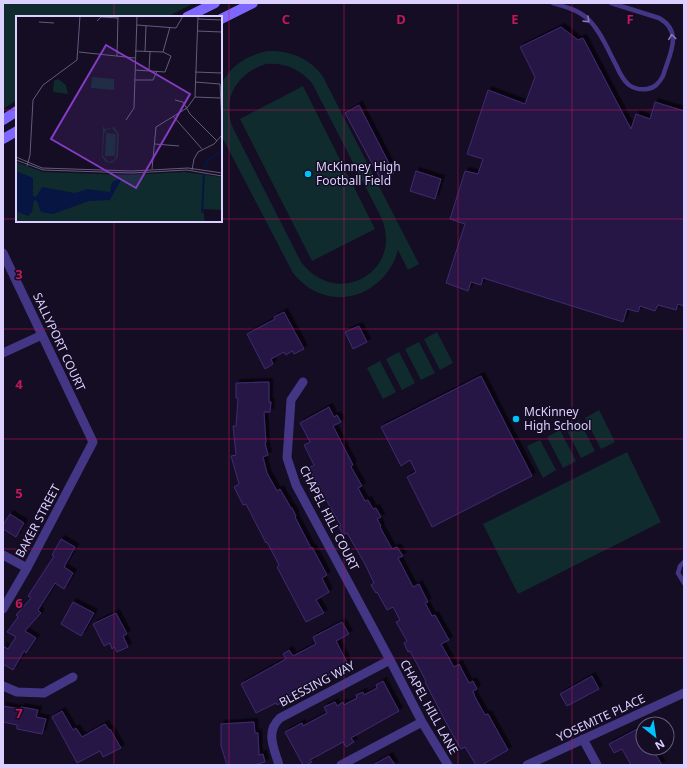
<svg xmlns="http://www.w3.org/2000/svg" width="687" height="768" font-family="'Noto Sans',sans-serif">
<style>
.green{fill:#102b2e;fill-rule:evenodd}
.building{fill:#271845;stroke:#412972;filter:url(#shadow)}
.lines{fill:none;stroke-linecap:round;stroke-linejoin:round}
.service{stroke:#433685;stroke-width:4.5}
.minor{stroke:#433685;stroke-width:9}
.secondary{stroke:#7e67ff;stroke-width:10}
.oneway{stroke:#877bbc}
.grid{fill:none;stroke:#c2185b;stroke-width:1;stroke-opacity:0.55}
.poi-dot{fill:#00c2fb;stroke:#140d24;stroke-width:1.5}
.labels{text-anchor:middle;stroke-width:3;stroke-linejoin:round;paint-order:stroke}
.poi-label{font-size:12px;fill:#dbd0ff;stroke:#140d24;text-anchor:start}
.street-label{font-size:12px;fill:#dbd0ff;stroke:#140d24}
.inset-river{fill:none;stroke:#071542;stroke-width:2}
.inset-road{fill:none;stroke:#645b7c;stroke-width:1}
.view{fill:#853cc5;fill-opacity:0.15;stroke:#853cc5;stroke-width:2}
.inset-edge{fill:none;stroke:#dbd0ff;stroke-width:2}
.grid-label{font-size:13px;text-anchor:middle;font-weight:bold;fill:#c2185b;stroke:#140d24;stroke-width:3;stroke-linejoin:round;paint-order:stroke}
</style>
<defs>
<filter id="shadow"><feDropShadow dx="3.5" dy="-3.5" stdDeviation="0" flood-color="#0009"/></filter>
</defs>
<rect width="100%" height="100%" fill="#140d24"/>
<path class="green" d="M3,3H194L167,17H17V100L3,109Z
M267,51C288,50 308,57 322,75L419,264L408,270L398,250C389,285 351,308 317,292C307,288 300,281 293,273L221,135V85C230,66 246,56 267,51ZM266,64C284,62 300,69 312,83L381,217C405,271 337,310 301,262L233,128C221,99 237,73 266,64Z
M303,86L375,229L312,261L240,119Z
M437,332L453,363L440,370L424,339Z
M419,342L435,373L421,380L405,349Z
M399,352L415,383L402,390L386,359Z
M380,361L396,392L383,399L367,368Z
M599,410L615,442L601,449L585,418Z
M579,420L595,451L581,458L565,427Z
M560,430L576,461L563,468L547,437Z
M540,440L556,470L543,478L527,446Z
M627,452L661,522L518,594L483,524Z"/>
<path class="building" d="M561,27L578,40L583,38L631,129L636,114L650,119L655,102L684,111V306L678,304L676,310L658,305L655,311L640,306L638,312L627,309L623,322L483,278L481,285L471,282L468,291L446,283L465,224L450,219L465,171L478,174L483,159L467,154L488,90L525,104L535,77L520,47Z
M359,105L394,173L381,180L345,113Z
M416,171L441,179L435,199L410,191Z
M284,312L304,349L294,354L292,351L286,355L284,352L271,359L273,364L265,369L247,334L275,319L274,317Z
M359,326L367,342L353,349L345,332Z
M481,376L532,476L432,527L407,477L416,472L410,460L401,466L381,427Z
M269,382V402H271L270,412H264L266,443H265L268,455L263,457L267,473L277,491L280,489L291,508H292L296,516L295,517L311,548L312,547L327,575L322,578L329,592L316,600L324,613L306,622L277,567L279,565L267,542L266,543L246,504L243,505L234,487L239,484L231,456L236,455L233,426H236L238,398H236V383Z
M329,407L334,417L337,415L341,422L333,426L353,465L351,467L362,486L358,488L365,501L368,500L373,509L376,508L381,517L377,519L381,526L380,527L392,549L397,547L403,556L398,558L413,587L419,584L428,602L425,603L432,616L435,615L449,640L441,644L454,667L459,664L469,683L473,681L477,689L473,691L475,697L485,715L488,714L508,750L482,765H476L465,747L461,749L450,730L425,682L426,681L410,651L408,652L404,643L407,641L396,622L400,620L393,607L387,610L377,592L376,593L371,585L374,583L365,564L347,533L343,535L339,527L341,526L324,496H322L318,488L319,487L309,468L314,465L304,445L310,442L300,423Z
M10,514L24,523L16,537L3,529V525Z
M61,539L75,547L64,567L73,573L64,589L55,583L38,610L41,613L25,631L36,638L26,653L24,651L13,670L3,664V646L8,649L16,637L7,632L18,617L16,615L31,598L28,596L54,556L52,555Z
M73,602L94,613L81,636L61,624Z
M116,613L127,634L123,636L128,647L117,652L114,647L112,649L110,643L104,646L93,624Z
M342,622L349,634L336,641L350,668L333,676L332,673L285,698L286,700L277,705L276,703L256,713L241,684L286,659L283,654L289,650L293,656L316,644L313,637Z
M592,676L599,689L567,706L560,694Z
M383,681L399,711L351,738L354,742L346,747L343,742L310,760L312,762L306,765H303L285,732L302,723L303,726L327,713L324,707L335,702L337,706L343,702L344,705L357,698L356,695L363,692L364,695L377,688L376,685Z
M3,706L21,709V707L38,710L36,717L46,719L42,734L17,729V725L3,722Z
M62,711L73,730L76,728L82,737L105,724L109,730L110,729L121,748L103,757L100,751L77,763L52,717Z
M254,722L255,733H258L259,755L263,754L265,762L254,765H227L221,746V724Z
M639,728L643,735V748H650L651,751L653,750L662,765H631L622,749L614,753L609,744Z
M389,756L395,765H373Z"/>
<g class="lines">
<path class="service" d="M553,3C566,7 579,10 589,20C601,32 608,50 616,65C619,72 623,80 629,85C635,89 640,90 647,89C655,88 659,83 663,76C669,55 684,32 659,18L611,3
M684,562L680,566L678,573L684,583"/>
<path class="minor" d="M3,253L93,442L27,568L3,609
M3,353L42,335
M303,382L291,400L287,458L296,485L390,660L422,722L448,765
M3,555L27,568
M3,686L17,692L44,693L73,677
M583,739L597,765
M279,765C274,748 265,732 280,718L390,660
M341,765L422,722
M527,765L684,693"/>
<path class="secondary" d="M187,17L215,3
M221,19L253,3
M3,120L17,111
M3,139L17,131"/>
</g>
<defs><path id="oneway-chevron" d="M-2-3.5L2.5 0L-2 3.5" fill="none" stroke-width="1.6" stroke-linecap="round" stroke-linejoin="round"/></defs>
<g class="oneway">
<use href="#oneway-chevron" transform="translate(587 20) rotate(44)"/>
<use href="#oneway-chevron" transform="translate(672 37) rotate(-98)"/>
</g>
<path class="grid" d="M114,3V17M229,3V765M344,3V765M458,3V765M572,3V765M3,110H17M221,110H684M3,219H17M221,219H684M114,221V765M3,329H684M3,439H684M3,549H684M3,658H684"/>
<g class="poi-dot">
<circle cx="308" cy="174" r="4"/>
<circle cx="516" cy="419" r="4"/>
</g>
<g class="labels">
<g class="poi-label">
<text x="316" y="171">McKinney High<tspan x="316" dy="14">Football Field</tspan></text>
<text x="524" y="416">McKinney<tspan x="524" dy="14">High School</tspan></text>
</g>
<g class="street-label">
<text transform="translate(59 342) rotate(65)" y="4">SALLYPORT COURT</text>
<text transform="translate(329 518) rotate(63)" y="4">CHAPEL HILL COURT</text>
<text transform="translate(38 521) rotate(-62)" y="4">BAKER STREET</text>
<text transform="translate(317 684) rotate(-28)" y="4">BLESSING WAY</text>
<text transform="translate(429 707) rotate(61)" y="4">CHAPEL HILL LANE</text>
<text transform="translate(601 718) rotate(-25)" y="4">YOSEMITE PLACE</text>
</g>
</g>
<g transform="translate(16 16)">
<rect width="206" height="206" fill="#140d24"/>
<path d="M76,61L98,63V74L75,72ZM42,63L50,69L52,78L37,76L38,65ZM87,110L89,113L98,111L103,118L102,141L96,147L90,146L86,141ZM96,112L101,118L100,140L98,144L93,146L87,140L88,118L90,114ZM90,117L100,118L99,140H89ZM0,146L27,156L112,159L169,156L206,161V194L187,193L189,206H0Z" fill="#102b2e" fill-rule="evenodd"/>
<path d="M0,155L17,162V180L20,181L26,171L59,177L71,173L94,176L96,166L106,162L94,184L73,185L37,198L25,196L21,185L18,184L16,196L12,200L0,195Z" fill="#071542"/>
<path class="inset-river" d="M189,152L191,145L206,135M186,197L188,158"/>
<path class="inset-road" d="M182,3L206,4M81,5L85,1L102,2M23,6L38,7M121,9L160,12L167,0M181,15L206,16M63,36L119,42M129,36L130,10M147,36L154,11M101,40L102,0M119,54L149,56L155,40L147,36L119,35M133,54L134,36M179,56L206,57M206,57V36M119,64H137L141,55M179,66L204,68L206,108M179,81L204,82M159,84L167,86L174,98L201,125M157,100L186,133M110,104L118,92L121,0M139,128L163,130M0,141L26,152L116,155L172,152L206,157M0,144L27,154L116,157L171,154L206,160M11,150L14,139L17,84L27,69L61,44L64,0M136,153L140,111L171,92L179,81L182,0M176,154L178,143L182,136L198,128L206,119"/>
<path class="view" d="M90,29L174,78L120,172L35,123Z"/>
<rect width="206" height="206" class="inset-edge"/>
</g>
<g class="grid-label">
<text x="286" y="24">C</text>
<text x="401" y="24">D</text>
<text x="515" y="24">E</text>
<text x="630" y="24">F</text>
<text x="19" y="279">3</text>
<text x="19" y="389">4</text>
<text x="19" y="498">5</text>
<text x="19" y="608">6</text>
<text x="19" y="718">7</text>
</g>
<rect width="687" height="768" fill="none" stroke="#dbd0ff" stroke-width="8"/>
<g transform="translate(655 736) rotate(150)"><circle r="19" fill="#140d24" stroke="#645b7c"/>
<path d="M0-3L7 15L0 10L-7 15Z" fill="#00c2fb"/>
<text y="-6" font-size="11" font-weight="bold" text-anchor="middle" fill="#dbd0ff">N</text>
</g>
</svg>
